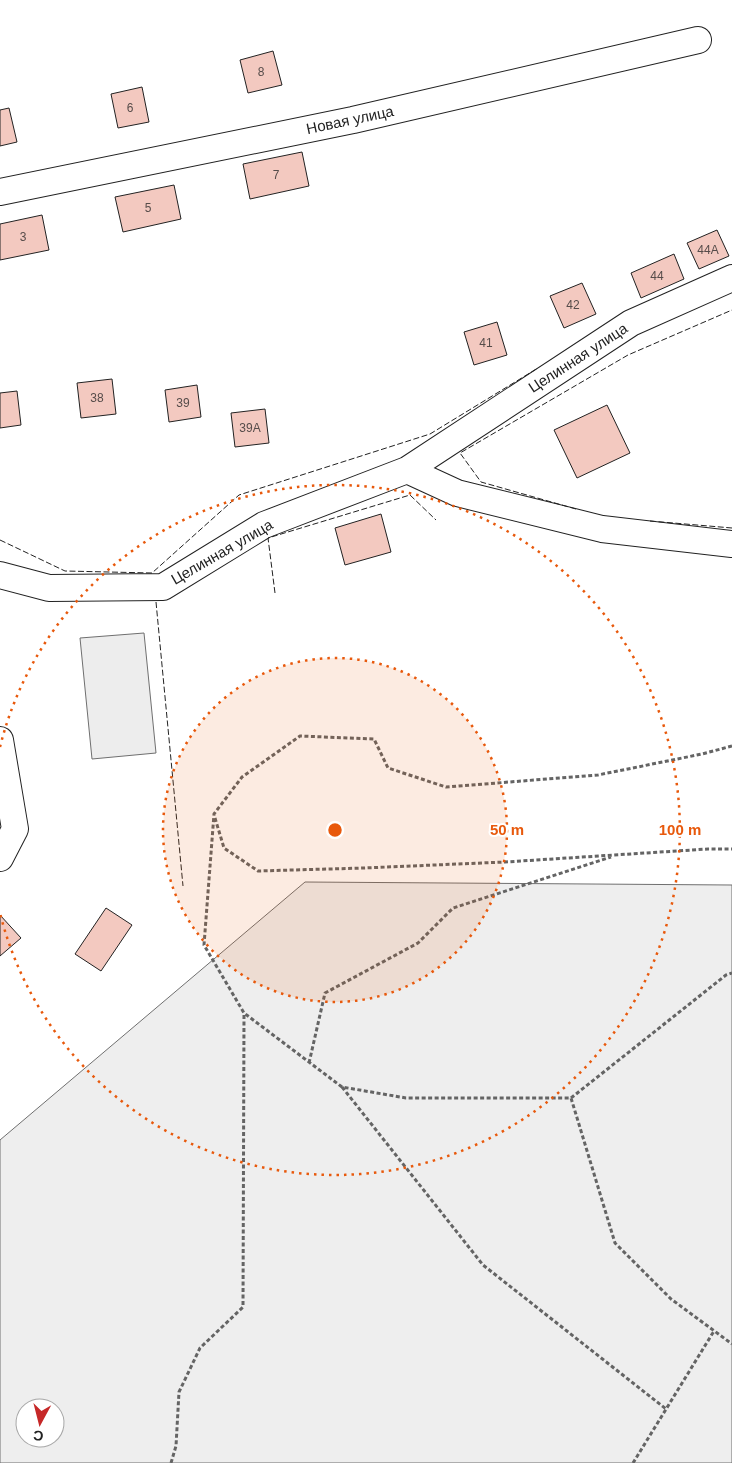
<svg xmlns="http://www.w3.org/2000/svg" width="732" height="1463" font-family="Helvetica,sans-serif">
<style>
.green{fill:#eee;stroke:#6f6f6f;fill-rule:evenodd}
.parking{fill:#ededed;stroke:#6f6f6f}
.building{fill:#f3c9c0;stroke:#222}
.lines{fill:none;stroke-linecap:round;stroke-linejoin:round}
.minor-casing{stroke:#222;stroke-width:28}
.path{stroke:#646464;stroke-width:3;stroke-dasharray:4 2.5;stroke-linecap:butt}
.minor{stroke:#fff;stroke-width:26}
.fence{stroke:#222;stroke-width:1;stroke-dasharray:6 2.5;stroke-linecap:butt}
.ring{fill:none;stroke:#e8590c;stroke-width:2.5;stroke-dasharray:2.5 5}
.labels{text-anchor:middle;stroke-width:4;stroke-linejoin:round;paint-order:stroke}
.number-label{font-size:12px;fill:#564c4a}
.street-label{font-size:15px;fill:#222;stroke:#fff}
.centre{fill:#e8590c;stroke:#fff;stroke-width:2.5}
.ring-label{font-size:15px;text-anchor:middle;font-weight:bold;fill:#e8590c;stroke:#fff;stroke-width:4;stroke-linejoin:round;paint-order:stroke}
</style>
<rect width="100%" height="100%" fill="#fff"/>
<path class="green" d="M305,882L732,885V1463H0V1140ZM25,1408H55V1438H25Z"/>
<path class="parking" d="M144,633L156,753L92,759L80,638Z"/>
<path class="building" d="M273,51L282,85L248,93L240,60Z
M142,87L149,122L118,128L111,94Z
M9,108L17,142L0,146V110Z
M302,152L309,186L250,199L243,164Z
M174,185L181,219L123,232L115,197Z
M42,215L49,250L0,260V224Z
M717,230L729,256L699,269L687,243Z
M674,254L684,279L641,298L631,273Z
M582,283L596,314L564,328L550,296Z
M497,322L507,355L474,365L464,332Z
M112,379L116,414L81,418L77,383Z
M197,385L201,417L169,422L165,390Z
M17,391L21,425L0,428V393Z
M607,405L630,453L577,478L554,430Z
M265,409L269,443L235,447L231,413Z
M381,514L391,552L345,565L335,528Z
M106,908L132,925L101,971L75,954Z
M0,915L21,938L0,956Z"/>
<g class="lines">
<g class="minor-casing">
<path id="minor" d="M0,192L353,120L698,40
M407,470L457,493L602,529L732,544
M0,575L49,588L163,587L264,525L407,470L631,323L732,278
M0,740L15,829L0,858"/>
</g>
<path class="path" d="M732,746L702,754L598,775L446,787L388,768L374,739L300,736L242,777L214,814L204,945L244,1013L342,1087L406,1098H571L615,1243L671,1299L732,1344
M215,818L224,848L258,871L364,868L505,862L708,849H732
M309,1063L325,993L418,943L453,908L611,857
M342,1087L483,1265L666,1409
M571,1098L726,975L732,973
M171,1463L176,1446L179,1392L200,1348L243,1307L244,1014
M633,1463L714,1331"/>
<use href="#minor" class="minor"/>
<path class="fence" d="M576,509L481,482L460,453L628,355L732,310
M650,521L732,528
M0,540L65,571L152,573L239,495L430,434L538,368
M275,593L268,538L410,495L436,520
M156,602L183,886"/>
</g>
<circle cx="335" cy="830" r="172" fill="#e8590c" fill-opacity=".12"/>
<g class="ring">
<circle cx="335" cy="830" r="172"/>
<path d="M0 747A345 345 0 1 1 0 913"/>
</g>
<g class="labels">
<g class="number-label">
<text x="261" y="76">8</text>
<text x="130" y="112">6</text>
<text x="276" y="179">7</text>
<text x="148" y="212">5</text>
<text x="23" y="241">3</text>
<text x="708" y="254">44А</text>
<text x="657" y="280">44</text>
<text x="573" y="309">42</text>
<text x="486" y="347">41</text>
<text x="97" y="402">38</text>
<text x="183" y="407">39</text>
<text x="250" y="432">39А</text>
</g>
<g class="street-label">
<text transform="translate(350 120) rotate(-12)" y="5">Новая улица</text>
<text transform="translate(578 358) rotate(-33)" y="5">Целинная улица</text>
<text transform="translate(222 552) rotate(-30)" y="5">Целинная улица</text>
</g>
</g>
<circle cx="335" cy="830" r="8" class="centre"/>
<g class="ring-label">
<text x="507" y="835">50 m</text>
<text x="680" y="835">100 m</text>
</g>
<g transform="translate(40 1423) rotate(187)"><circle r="24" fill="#ffffff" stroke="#a7a7a7"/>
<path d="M0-4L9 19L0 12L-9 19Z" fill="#c62828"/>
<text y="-8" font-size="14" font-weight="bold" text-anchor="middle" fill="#222222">С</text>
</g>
</svg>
